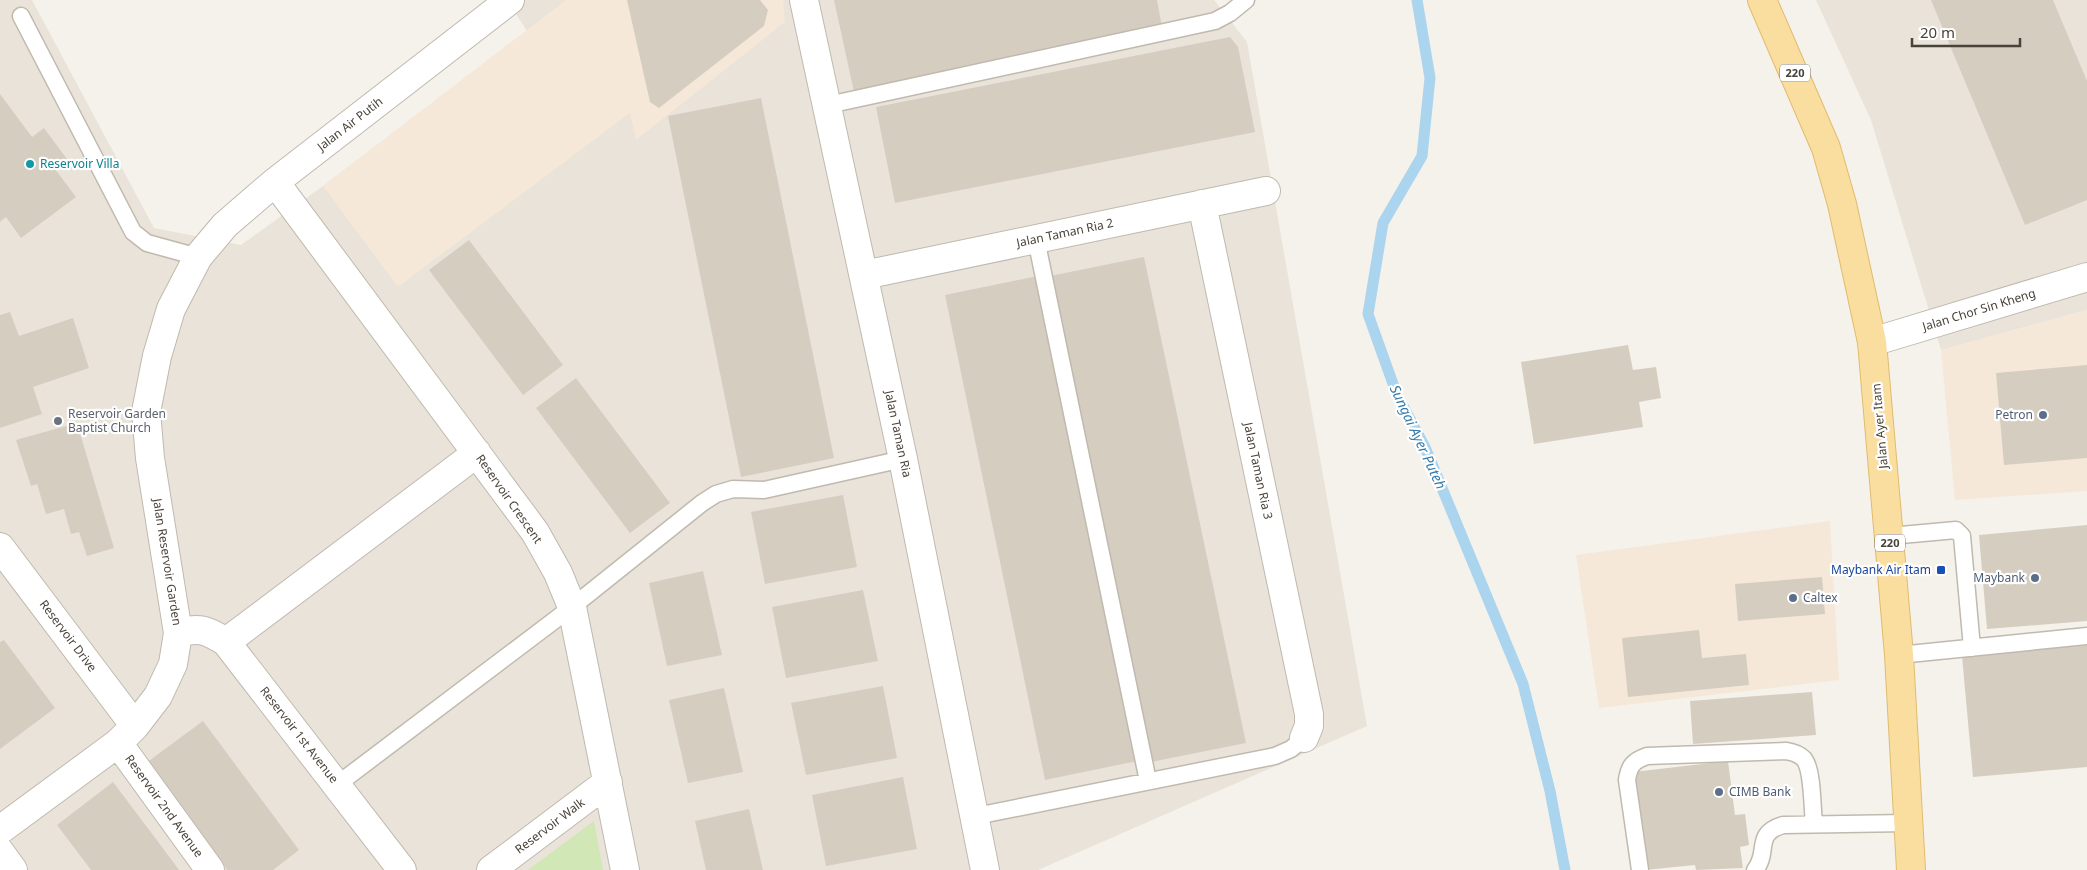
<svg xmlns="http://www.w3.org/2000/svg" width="2087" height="870" font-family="'Noto Sans',sans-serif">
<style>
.residential{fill:#e9e3d9}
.commercial{fill:#f5e8d8}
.green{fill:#d2e7b6}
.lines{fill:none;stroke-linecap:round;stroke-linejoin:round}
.stream{stroke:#abd4ee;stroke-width:11}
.building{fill:#d6cdc1}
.service-casing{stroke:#c0b9ae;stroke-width:19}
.minor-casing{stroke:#c0b9ae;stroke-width:30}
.primary-casing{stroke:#e0bb6e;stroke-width:30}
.service{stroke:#fff;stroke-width:16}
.minor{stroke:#fff;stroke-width:28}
.primary{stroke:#fade9f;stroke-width:28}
.culture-dot{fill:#0f9aa8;stroke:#fff;stroke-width:2}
.service-dot{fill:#5c6f8a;stroke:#fff;stroke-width:2}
.worship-dot{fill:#6b7280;stroke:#fff;stroke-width:2}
.transit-dot{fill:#1a4fb4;stroke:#fff;stroke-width:2}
.labels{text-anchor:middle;stroke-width:4.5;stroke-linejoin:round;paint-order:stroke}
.shield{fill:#fff;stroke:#807b74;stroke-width:1}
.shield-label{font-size:11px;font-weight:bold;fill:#494239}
.street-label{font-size:12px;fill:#494239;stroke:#fff}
.culture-label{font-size:12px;fill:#0d838f;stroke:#fff;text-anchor:start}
.worship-label{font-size:12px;fill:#5b616d;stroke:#fff;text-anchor:start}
.service-label{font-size:12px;fill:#4e5e75;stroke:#fff;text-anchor:end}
.transit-label{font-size:12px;fill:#164399;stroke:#fff;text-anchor:end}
.water-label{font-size:14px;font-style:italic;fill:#337aaa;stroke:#fff}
</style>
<rect width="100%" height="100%" fill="#f5f2eb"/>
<path class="residential" d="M0,0H32L154,228L241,245L323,186L527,31L507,0H1214L1247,42L1367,726L1038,870H0Z
M1816,0H2087V310L1941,350L1871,120Z"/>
<path class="commercial" d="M566,0H783L785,22L636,140L630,113L398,287L323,186Z
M2087,310V491L1955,500L1941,350Z
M1830,521L1839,680L1599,708L1576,555Z"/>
<path class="green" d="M594,821L603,870H528Z"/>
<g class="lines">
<path class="stream" d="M1417,0L1430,78L1422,156L1383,223L1368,314L1397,395L1425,447L1523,684L1550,791L1565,870"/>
</g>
<path class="building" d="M627,0H760L768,10L764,26L659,108L650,102Z
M834,0H1157L1162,27L854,92Z
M1931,0H2053L2087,81V200L2025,225Z
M1230,37L1238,47L1255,132L895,203L876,107Z
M0,94L32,137L44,128L67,159L55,169L76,197L21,238L6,217L0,222Z
M761,98L834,458L741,477L668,116Z
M469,240L563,365L523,395L429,270Z
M1144,257L1246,743L1151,762L1050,276Z
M1038,276L1137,761L1045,780L945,295Z
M10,312L19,336L73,318L89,368L33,387L42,414L0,428V315Z
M1628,345L1633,370L1656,367L1661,398L1639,402L1643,427L1534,444L1521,362Z
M2087,365V458L2004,465L1996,373Z
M576,378L670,503L630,533L536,408Z
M77,423L114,548L87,556L79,532L71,534L64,509L46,514L37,484L31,486L16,440Z
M843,495L857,567L765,584L751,512Z
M2087,525V621L1987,629L1979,535Z
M703,571L722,655L667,666L649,583Z
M1822,577L1825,614L1738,621L1735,584Z
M863,590L878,661L786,678L772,607Z
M1699,630L1702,658L1746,654L1749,685L1628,697L1622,638Z
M4,640L55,708L0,749V642Z
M2087,645V767L1973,777L1962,656Z
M883,686L897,758L806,775L791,703Z
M724,688L743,772L688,783L669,700Z
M1812,692L1816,735L1693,744L1690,701Z
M203,721L299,850L273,870H227L146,763Z
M1728,761L1735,815L1745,814L1749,845L1740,847L1743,868L1696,870L1695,865L1645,870L1633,772Z
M903,777L917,849L826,866L812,795Z
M113,782L162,847L179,870H91L57,825Z
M749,809L763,870H706L695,821Z"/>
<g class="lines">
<g class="service-casing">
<path id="service" d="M21,16L133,232L147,243L198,257
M828,105L1215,21L1230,13L1246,0
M1036,239L1148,781
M1890,536L1956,530L1962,536L1972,648
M1899,655L2087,636
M338,784L572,607L702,503L716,494L733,489L764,490L903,459
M976,816L1275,756L1291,749L1304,738
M1640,870L1627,780C1629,766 1633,761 1647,756L1786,751C1793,752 1799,754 1804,759C1813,770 1812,808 1814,823
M1755,870C1770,852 1753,834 1783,825L1907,823"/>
</g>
<g class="minor-casing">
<path id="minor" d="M804,0L903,459L985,870
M275,182L535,532L558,573L572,607L625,870
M1202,204L1309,714V726L1304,738
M864,275L1266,191
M1872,342L2087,277
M0,547L135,726
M178,633C200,627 207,630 226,642L402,870
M226,642L477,453
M118,743L210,870
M0,830L118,743L135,726L158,696L173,664L178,633L150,458L146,412L157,356L171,309L198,257L225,225L275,182L510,0
M0,852L13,870
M491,870L608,782"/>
</g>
<g class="primary-casing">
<path id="primary" d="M1762,0L1826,148L1842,204L1872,342L1899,655L1911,870"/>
</g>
<use href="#service" class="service"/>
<use href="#minor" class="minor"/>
<use href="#primary" class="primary"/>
</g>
<circle class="culture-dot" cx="30" cy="164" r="5"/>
<g class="service-dot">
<circle cx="2043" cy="415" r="5"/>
<circle cx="2035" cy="578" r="5"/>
<circle cx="1793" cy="598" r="5"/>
<circle cx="1719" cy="792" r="5"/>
</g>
<circle class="worship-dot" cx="58" cy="421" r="5"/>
<rect class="transit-dot" x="1936" y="565" width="10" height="10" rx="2.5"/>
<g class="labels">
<g class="shield">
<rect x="1780" y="64.5" width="30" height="17" rx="4"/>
<rect x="1875" y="534.5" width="30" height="17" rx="4"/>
</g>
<g class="shield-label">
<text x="1795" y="77">220</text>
<text x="1890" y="547">220</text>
</g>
<g class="street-label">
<text transform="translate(350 124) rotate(-38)" y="4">Jalan Air Putih</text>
<text transform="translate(1065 233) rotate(-12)" y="4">Jalan Taman Ria 2</text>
<text transform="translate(1979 310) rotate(-17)" y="4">Jalan Chor Sin Kheng</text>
<text transform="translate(1880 426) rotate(-95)" y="4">Jalan Ayer Itam</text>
<text transform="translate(898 434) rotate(78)" y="4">Jalan Taman Ria</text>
<text transform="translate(1258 471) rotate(78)" y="4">Jalan Taman Ria 3</text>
<text transform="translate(509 499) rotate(55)" y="4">Reservoir Crescent</text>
<text transform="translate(167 562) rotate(81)" y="4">Jalan Reservoir Garden</text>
<text transform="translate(68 636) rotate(53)" y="4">Reservoir Drive</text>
<text transform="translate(299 735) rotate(52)" y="4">Reservoir 1st Avenue</text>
<text transform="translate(164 806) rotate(54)" y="4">Reservoir 2nd Avenue</text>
<text transform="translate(550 826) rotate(-37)" y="4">Reservoir Walk</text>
</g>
<g class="culture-label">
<text x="40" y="168">Reservoir Villa</text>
</g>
<g class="worship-label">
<text x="68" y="418">Reservoir Garden<tspan x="68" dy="14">Baptist Church</tspan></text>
</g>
<g class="service-label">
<text x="2033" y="419">Petron</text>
<text x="2025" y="582">Maybank</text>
<text x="1803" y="602" text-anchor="start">Caltex</text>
<text x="1729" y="796" text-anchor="start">CIMB Bank</text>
</g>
<g class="transit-label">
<text x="1931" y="574">Maybank Air Itam</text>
</g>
<g class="water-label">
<text transform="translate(1418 437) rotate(65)" y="5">Sungai Ayer Puteh</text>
</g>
</g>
<path d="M1912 38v8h108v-8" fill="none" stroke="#494239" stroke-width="2.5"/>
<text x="1920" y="38" font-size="15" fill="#494239" stroke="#ffffff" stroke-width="4" paint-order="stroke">20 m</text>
</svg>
